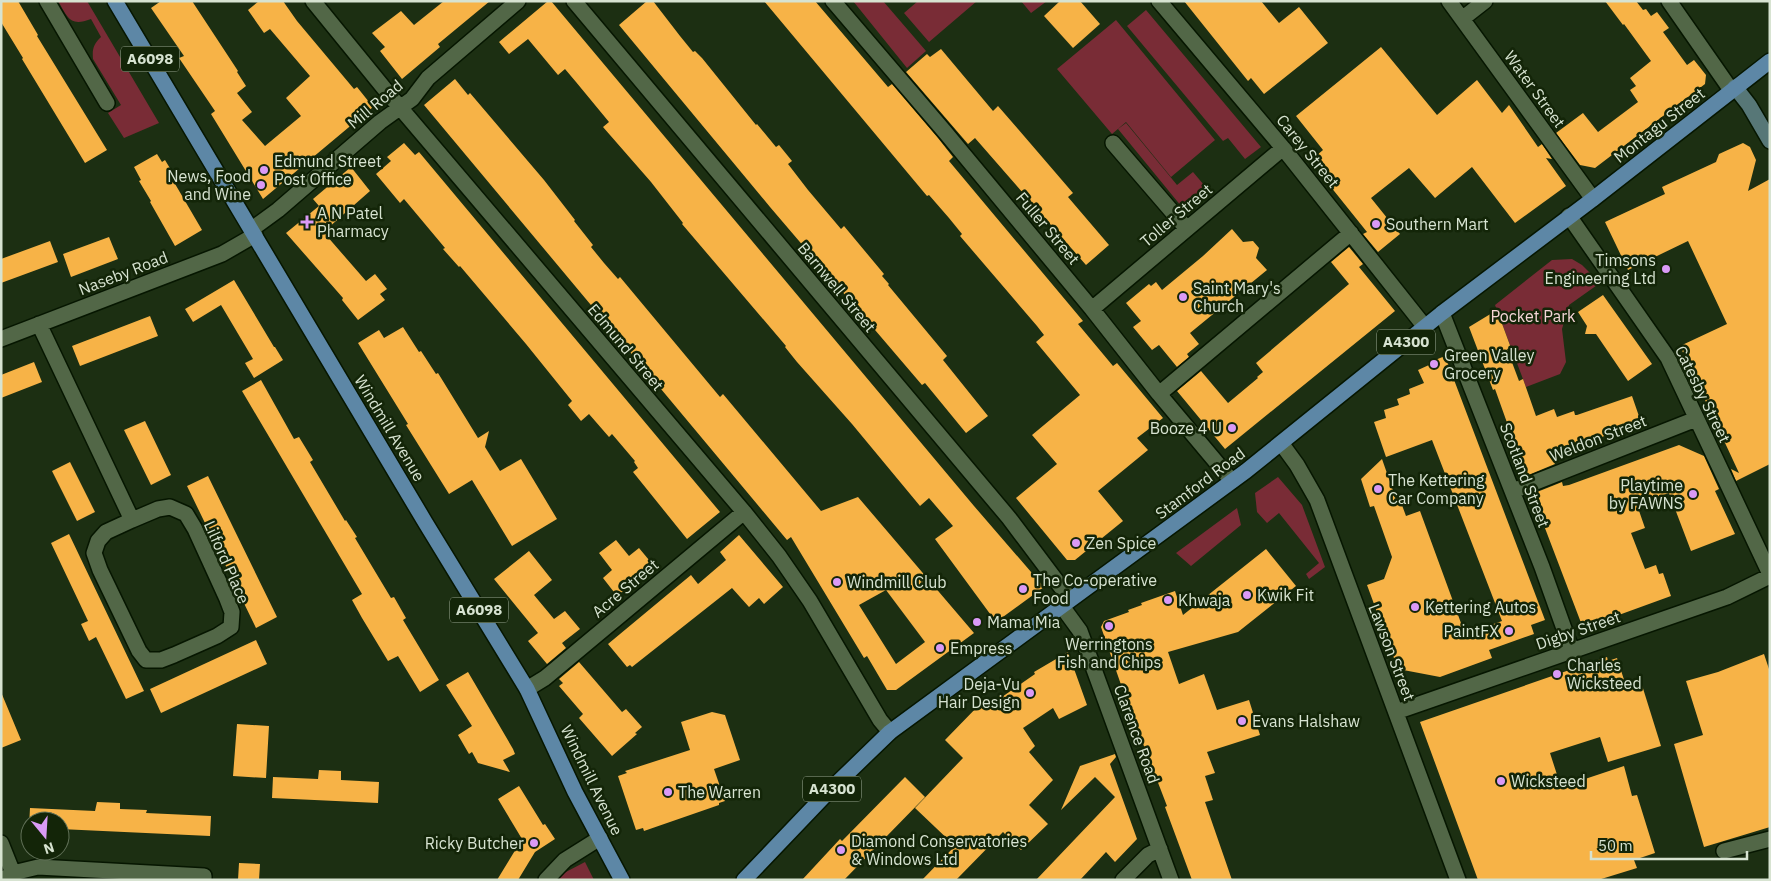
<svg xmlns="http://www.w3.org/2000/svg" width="1771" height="881" font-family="'IBM Plex Sans',sans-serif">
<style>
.green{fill:#792c36}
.building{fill:#f7b347;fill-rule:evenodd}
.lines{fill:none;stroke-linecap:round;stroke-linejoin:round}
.street-casing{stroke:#061600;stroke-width:18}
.secondary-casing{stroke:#061600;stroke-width:18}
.primary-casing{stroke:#061600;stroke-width:18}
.street{stroke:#526747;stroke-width:15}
.secondary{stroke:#577777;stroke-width:15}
.primary{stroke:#5d87a6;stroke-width:15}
.poi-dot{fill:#da9af6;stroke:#132508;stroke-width:2}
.labels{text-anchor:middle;stroke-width:5;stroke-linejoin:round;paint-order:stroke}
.shield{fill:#132508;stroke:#9caa95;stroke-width:1}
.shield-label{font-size:15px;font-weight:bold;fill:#d7e3d1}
.street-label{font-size:16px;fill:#d7e3d1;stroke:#132508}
.poi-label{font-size:16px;fill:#d7e3d1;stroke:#132508;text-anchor:start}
.park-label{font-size:16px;fill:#f5d5d7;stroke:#132508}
</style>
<rect width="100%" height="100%" fill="#1c2f12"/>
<path class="green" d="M58,1H87L159,123L124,138L108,113L121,105L93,59C92,48 94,44 101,37L91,19C70,27 68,18 58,1Z
M853,1H883L926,51L907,68Z
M918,1H977L929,42L904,13Z
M1021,1H1047L1031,13Z
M1146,10L1261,147L1245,159L1228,138L1223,141L1127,26Z
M1116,20L1215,140L1171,177L1126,122L1112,134L1057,69Z
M1126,123L1177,185L1193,172L1210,192L1186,212L1118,129Z
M1572,259L1582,265L1600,283L1569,305L1562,329L1566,362L1560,374L1526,387L1495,305L1552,260Z
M1278,477L1302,505L1325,567L1309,579L1306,574L1319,563L1279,513L1267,523L1257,512L1255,493Z
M1237,508L1241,525L1191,566L1176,553Z
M585,862L594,880H557L562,874Z"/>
<path class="building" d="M1,1H18L38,35L37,36L107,150L85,163L22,59L23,58L1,22Z
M161,1H192L238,71L237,72L246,86L237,93L252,112L242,120L265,146L301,116L286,98L310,76L270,29L264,33L248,10L259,1H283L297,21L354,89L357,87L373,107L263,199L211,114L215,111L179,58L184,56L151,8Z
M444,1H490L438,44L440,47L402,79L380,51L385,47L372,33L401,11L414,25Z
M548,1H551L974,506L1044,587L996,622L935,539L953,526L929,498L920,506L852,424L797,362L785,347L786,346L682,224L683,223L651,182L603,127L609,122L576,82L565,69L558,75L528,39L509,54L499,42Z
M647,1H653L680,36L693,52L695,51L702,58L756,125L757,124L776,147L779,145L792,161L788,164L808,190L841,229L844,226L884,274L882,276L889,284L888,285L947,356L943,360L988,416L966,433L925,383L922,385L770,207L619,25Z
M764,1H815L888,87L892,84L938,138L953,157L949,161L1083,321L1078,324L1113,366L1117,363L1163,418L1137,438L1148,450L1098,491L1123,521L1075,560H1067L1016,498L1057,464L1032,435L1080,395L1036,342L1044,335L1037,326L960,236L962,234L949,218L929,195L927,196Z
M1060,1H1080L1100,24L1073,48L1044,16Z
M1184,1H1261L1279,23L1299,7L1328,43L1264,94L1251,78L1248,81Z
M1605,1H1636L1643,10L1646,9L1651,16L1657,12L1669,28L1663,32L1687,65L1694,60L1706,75L1705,84L1595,168L1580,165L1556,133L1583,113L1598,132L1638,102L1630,90L1636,86L1630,78L1651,61L1624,24L1623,25Z
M1381,47L1437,115L1477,80L1502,113L1509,105L1538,147L1542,144L1552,159L1546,158L1566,186L1515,223L1472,167L1435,198L1409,168L1371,198L1400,234L1378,252L1363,234L1367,232L1310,161L1323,150L1296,116Z
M941,49L993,111L998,106L1018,129L1073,193L1068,197L1109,245L1086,265L975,138L968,144L906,72L927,54L930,57Z
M455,79L468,95L470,93L544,180L575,220L574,221L593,245L591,247L604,263L618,279L620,277L720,397L723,394L821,511L858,497L974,633L896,690H887L867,656L864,658L791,537L787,540L424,105ZM886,590L925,642L896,664L859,605Z
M404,143L415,155L419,152L720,512L687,539L633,472L638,468L634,462L635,461L612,434L609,437L589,414L581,421L568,405L572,401L526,344L460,266L459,267L443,249L445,248L404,199L400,203L376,174L391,161L387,157Z
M1743,143L1750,147L1756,160L1748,191L1770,179V464L1736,481L1731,469L1739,473L1680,346L1727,324L1688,241L1628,270L1605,222L1665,194L1662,187L1716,162L1719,154Z
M157,154L162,162L165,160L174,175L171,177L202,230L175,246L150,202L151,201L139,181L141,180L134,167Z
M351,167L370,191L328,228L331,231L326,235L366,281L375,274L387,289L380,294L385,300L358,320L342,300L343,298L286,233L319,206L313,199Z
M1232,229L1243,242L1253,241L1259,248L1256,258L1267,270L1190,333L1199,344L1187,354L1189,357L1177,367L1159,345L1152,350L1133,327L1141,321L1126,303L1149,284L1151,286L1156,282L1162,290L1203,256Z
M109,237L118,259L71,277L63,254Z
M50,241L58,262L1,283V259Z
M1349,247L1363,264L1359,267L1395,311L1225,449L1177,391L1201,371L1228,403L1258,378L1257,377L1263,372L1256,363L1349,284L1331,262Z
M234,280L274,347H275L283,360L254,378L245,363L253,359L221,305L193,322L185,309Z
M1603,295L1652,364L1628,381L1596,334H1585L1587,326L1578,312Z
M1497,310L1511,348L1507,349L1519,381L1523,379L1536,416L1554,409L1557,417L1574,411L1575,415H1577L1632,396L1641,422L1552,456L1555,464L1526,476L1495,389L1493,390L1469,327Z
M150,316L158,336L80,366L72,346Z
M403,327L419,352L421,351L436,374L438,373L478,438L489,431L485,447L500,471L521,459L557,519L512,546L472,480L449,494L406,425L408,424L358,343L379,330L384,338Z
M1445,356L1545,620L1531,625L1534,634L1489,650L1492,658L1440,677L1398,669L1367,585L1384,579L1392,557L1374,506L1370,507L1361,479L1382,459L1396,499L1399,497L1406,516L1420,511L1465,634L1502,621L1432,440L1386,457L1374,422L1386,418L1384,410L1399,405L1397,399L1410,394L1409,389L1424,383L1418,370L1429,365L1428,363Z
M34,362L42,382L1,398V375Z
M261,380L294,439L299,437L313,460L310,462L345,521L346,520L357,537L355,538L391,598L394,597L406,618L403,620L439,680L420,692L398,656L388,661L362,618L352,600L362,594L242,391Z
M145,421L171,475L151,485L124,430Z
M1679,445L1704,456L1719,489L1715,491L1735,534L1691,551L1669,493L1637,505L1645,528L1631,533L1645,569L1656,565L1659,574L1663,573L1671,596L1583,628L1532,494L1562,482L1563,486L1569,485Z
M70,462L95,512L77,521L52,471Z
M208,476L277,617L256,628L187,486Z
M69,534L144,691L126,699L96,637L89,641L81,624L88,621L51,543Z
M739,535L783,587L764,604L759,598L749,607L732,588L632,667L630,665L627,667L608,644L691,575L698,584L726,560L720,552Z
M616,540L629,556L639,548L654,566L617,596L603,578L612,570L599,553Z
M1266,549L1296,586L1238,632L1168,652L1179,684L1204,674L1217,710L1249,700L1260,735L1207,752L1215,773L1205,776L1213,800L1205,802L1232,880H1192L1165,807L1167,806L1127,702L1101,627L1104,621L1129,612L1128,610L1142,605L1141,603L1175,591L1183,615Z
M529,551L552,580L534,595L554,619L565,611L580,629L562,643L566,648L547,664L528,641L538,633L494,579Z
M256,640L267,664L161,713L150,689Z
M1068,652L1087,705L1059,719L1053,708L1023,728L1035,746L1029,752L1053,780L1029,805L1048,824L1021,850L1003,832L956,880H922L955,846L915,808L963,758L945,740L980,704L987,710L1000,696L1002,697L1035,674L1034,672Z
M1764,654L1770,672V827L1704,847L1674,744L1703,735L1686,681L1718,672Z
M1607,657L1608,661L1617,658L1626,686L1641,682L1661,746L1608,762L1600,737L1550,753L1561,787L1624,766L1632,796L1637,795L1655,853L1634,860L1637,868L1598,880H1478L1420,722Z
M579,662L622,712L626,709L642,727L635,733L637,734L612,756L579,718L583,714L559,686L563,683L559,679Z
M468,672L513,749L515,754L503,760L510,772L478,763L472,752L469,754L458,735L472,726L446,685Z
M1,692L21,740L1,748Z
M712,712L725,715L740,760L714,769L725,801L719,803V805L644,831L643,828L636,830L618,776L627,773L625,771L690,750L681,722Z
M237,724L269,726L266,778L233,776Z
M1115,754L1116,757L1110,764L1137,839L1115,862L1106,852L1080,880H1036L1115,797L1095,777L1061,810L1080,766Z
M319,770L341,771V780L379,782L378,803L272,798L273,777L318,779Z
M905,777L925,797L844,880H802L840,839L842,841Z
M519,786L543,825L545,824L555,839L535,852L518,880H497L522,839L498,799Z
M97,802L120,803V809L147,810L146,813L211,816L210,836L60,829V821H30L29,827L30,808L95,811Z
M239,863L260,864L259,880H238Z"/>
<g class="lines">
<g class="street-casing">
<path id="street" d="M47,1L107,103
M313,1L392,98L744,512L779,556L810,601L880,720L890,732
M574,1L1009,518L1070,599
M833,1L945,132L1092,309L1159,394L1232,481
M1159,1L1283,148L1425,327
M1449,1L1593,199
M1669,1L1731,90
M1462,19L1485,1
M1113,143L1187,229
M1569,216L1668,358L1770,574
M252,229L278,210L380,122L412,99L428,78L518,1
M1092,309L1283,148
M1442,313L1542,567L1572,651
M39,324L132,520L106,532L98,541L94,553L100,570L139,651L146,660H161L174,655L217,636L231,627L232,612L227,599L195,529L186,514L170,507L158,509L132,520
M1,339L222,254L255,235
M1159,394L1351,233
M1281,443L1297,465L1317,500L1458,880
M1513,491L1696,419
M1061,605L1080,631L1171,880
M527,689L545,678L744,512
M1396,712L1727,597L1770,576
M1,843L13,873
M1724,851L1770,839
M2,880L13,873L38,867L204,876V880
M546,880L565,860L600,838
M1123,880L1148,855L1160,849"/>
</g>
<g class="secondary-casing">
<path id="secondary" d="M1735,87L1749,105L1770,141"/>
</g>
<g class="primary-casing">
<path id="primary" d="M115,1L425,522L527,689L575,792L622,880
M744,880L828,792L890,732L1246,471L1442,313L1593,199L1770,61"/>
</g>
<use href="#street" class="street"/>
<use href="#secondary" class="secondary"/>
<use href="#primary" class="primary"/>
</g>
<g class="poi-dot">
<circle cx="264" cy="170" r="5"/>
<circle cx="261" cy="185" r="5"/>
<path d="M304.5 214.5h5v5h5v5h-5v5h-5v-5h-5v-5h5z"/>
<circle cx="1376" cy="224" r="5"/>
<circle cx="1666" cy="269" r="5"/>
<circle cx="1183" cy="297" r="5"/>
<circle cx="1434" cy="364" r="5"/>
<circle cx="1232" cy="428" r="5"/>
<circle cx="1378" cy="489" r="5"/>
<circle cx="1693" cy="494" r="5"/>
<circle cx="1076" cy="543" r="5"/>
<circle cx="837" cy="582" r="5"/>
<circle cx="1023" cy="589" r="5"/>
<circle cx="1247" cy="595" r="5"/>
<circle cx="1168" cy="600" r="5"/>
<circle cx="1415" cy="607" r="5"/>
<circle cx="977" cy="622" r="5"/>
<circle cx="1109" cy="626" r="5"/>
<circle cx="1509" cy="631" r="5"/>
<circle cx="940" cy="648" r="5"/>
<circle cx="1557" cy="674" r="5"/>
<circle cx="1030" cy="693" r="5"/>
<circle cx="1242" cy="721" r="5"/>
<circle cx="1501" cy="781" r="5"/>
<circle cx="668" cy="792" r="5"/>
<circle cx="534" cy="843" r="5"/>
<circle cx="841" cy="850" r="5"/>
</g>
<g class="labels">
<g class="shield">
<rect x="121" y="46.5" width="58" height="25" rx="4"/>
<rect x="1377" y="329.5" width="58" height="25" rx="4"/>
<rect x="450" y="597.5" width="58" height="25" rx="4"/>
<rect x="803" y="776.5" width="58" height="25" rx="4"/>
</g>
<g class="shield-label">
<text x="150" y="64">A6098</text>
<text x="1406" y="347">A4300</text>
<text x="479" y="615">A6098</text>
<text x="832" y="794">A4300</text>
</g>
<g class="street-label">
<text transform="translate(1535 89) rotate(54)" y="6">Water Street</text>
<text transform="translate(375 104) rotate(-40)" y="6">Mill Road</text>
<text transform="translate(1659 125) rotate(-38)" y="6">Montagu Street</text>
<text transform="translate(1308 151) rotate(51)" y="6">Carey Street</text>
<text transform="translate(1176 215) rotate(-40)" y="6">Toller Street</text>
<text transform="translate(1048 228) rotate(50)" y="6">Fuller Street</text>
<text transform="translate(123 273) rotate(-21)" y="6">Naseby Road</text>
<text transform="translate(837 287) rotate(50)" y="6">Barnwell Street</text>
<text transform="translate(626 347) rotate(50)" y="6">Edmund Street</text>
<text transform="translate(1703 394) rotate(64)" y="6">Catesby Street</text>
<text transform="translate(390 428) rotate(59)" y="6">Windmill Avenue</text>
<text transform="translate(1598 438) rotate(-21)" y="6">Weldon Street</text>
<text transform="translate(1525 475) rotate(69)" y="6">Scotland Street</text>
<text transform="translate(1200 483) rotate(-37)" y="6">Stamford Road</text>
<text transform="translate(227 562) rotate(66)" y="6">Lilford Place</text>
<text transform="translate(625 588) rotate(-40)" y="6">Acre Street</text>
<text transform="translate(1578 630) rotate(-19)" y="6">Digby Street</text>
<text transform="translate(1392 652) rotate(69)" y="6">Lawson Street</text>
<text transform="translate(1137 734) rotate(70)" y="6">Clarence Road</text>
<text transform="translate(592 780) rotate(64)" y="6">Windmill Avenue</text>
</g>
<g class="poi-label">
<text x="274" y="167">Edmund Street<tspan x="274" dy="18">Post Office</tspan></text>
<text x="251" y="182" text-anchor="end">News, Food<tspan x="251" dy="18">and Wine</tspan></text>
<text x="317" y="219">A N Patel<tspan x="317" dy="18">Pharmacy</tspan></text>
<text x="1386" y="230">Southern Mart</text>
<text x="1656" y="266" text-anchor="end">Timsons<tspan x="1656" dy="18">Engineering Ltd</tspan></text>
<text x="1193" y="294">Saint Mary's<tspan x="1193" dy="18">Church</tspan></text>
<text x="1444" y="361">Green Valley<tspan x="1444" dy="18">Grocery</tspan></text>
<text x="1222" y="434" text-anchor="end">Booze 4 U</text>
<text x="1388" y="486">The Kettering<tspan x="1388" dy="18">Car Company</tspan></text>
<text x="1683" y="491" text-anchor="end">Playtime<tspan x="1683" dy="18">by FAWNS</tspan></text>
<text x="1086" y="549">Zen Spice</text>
<text x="1033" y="586">The Co-operative<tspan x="1033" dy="18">Food</tspan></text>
<text x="847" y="588">Windmill Club</text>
<text x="1257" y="601">Kwik Fit</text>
<text x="1178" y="606">Khwaja</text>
<text x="1425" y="613">Kettering Autos</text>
<text x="987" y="628">Mama Mia</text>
<text x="1499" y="637" text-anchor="end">PaintFX</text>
<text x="1109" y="650" text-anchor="middle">Werringtons<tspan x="1109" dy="18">Fish and Chips</tspan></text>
<text x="950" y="654">Empress</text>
<text x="1567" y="671">Charles<tspan x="1567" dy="18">Wicksteed</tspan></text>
<text x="1020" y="690" text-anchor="end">Deja-Vu<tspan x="1020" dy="18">Hair Design</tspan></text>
<text x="1252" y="727">Evans Halshaw</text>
<text x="1511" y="787">Wicksteed</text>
<text x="678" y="798">The Warren</text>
<text x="851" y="847">Diamond Conservatories<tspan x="851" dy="18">&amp; Windows Ltd</tspan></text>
<text x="524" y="849" text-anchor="end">Ricky Butcher</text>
</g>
<g class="park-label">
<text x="1533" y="322">Pocket Park</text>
</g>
</g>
<rect width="1771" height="881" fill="none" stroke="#d7e3d1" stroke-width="5"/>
<g transform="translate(45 836) rotate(162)"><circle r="24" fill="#132508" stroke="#617158"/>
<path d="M0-4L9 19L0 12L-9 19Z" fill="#da9af6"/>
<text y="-8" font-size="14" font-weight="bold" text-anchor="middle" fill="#d7e3d1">N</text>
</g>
<path d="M1591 851v8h156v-8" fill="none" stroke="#d7e3d1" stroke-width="2.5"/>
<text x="1598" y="851" font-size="15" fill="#d7e3d1" stroke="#132508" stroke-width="4" paint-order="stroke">50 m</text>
</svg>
